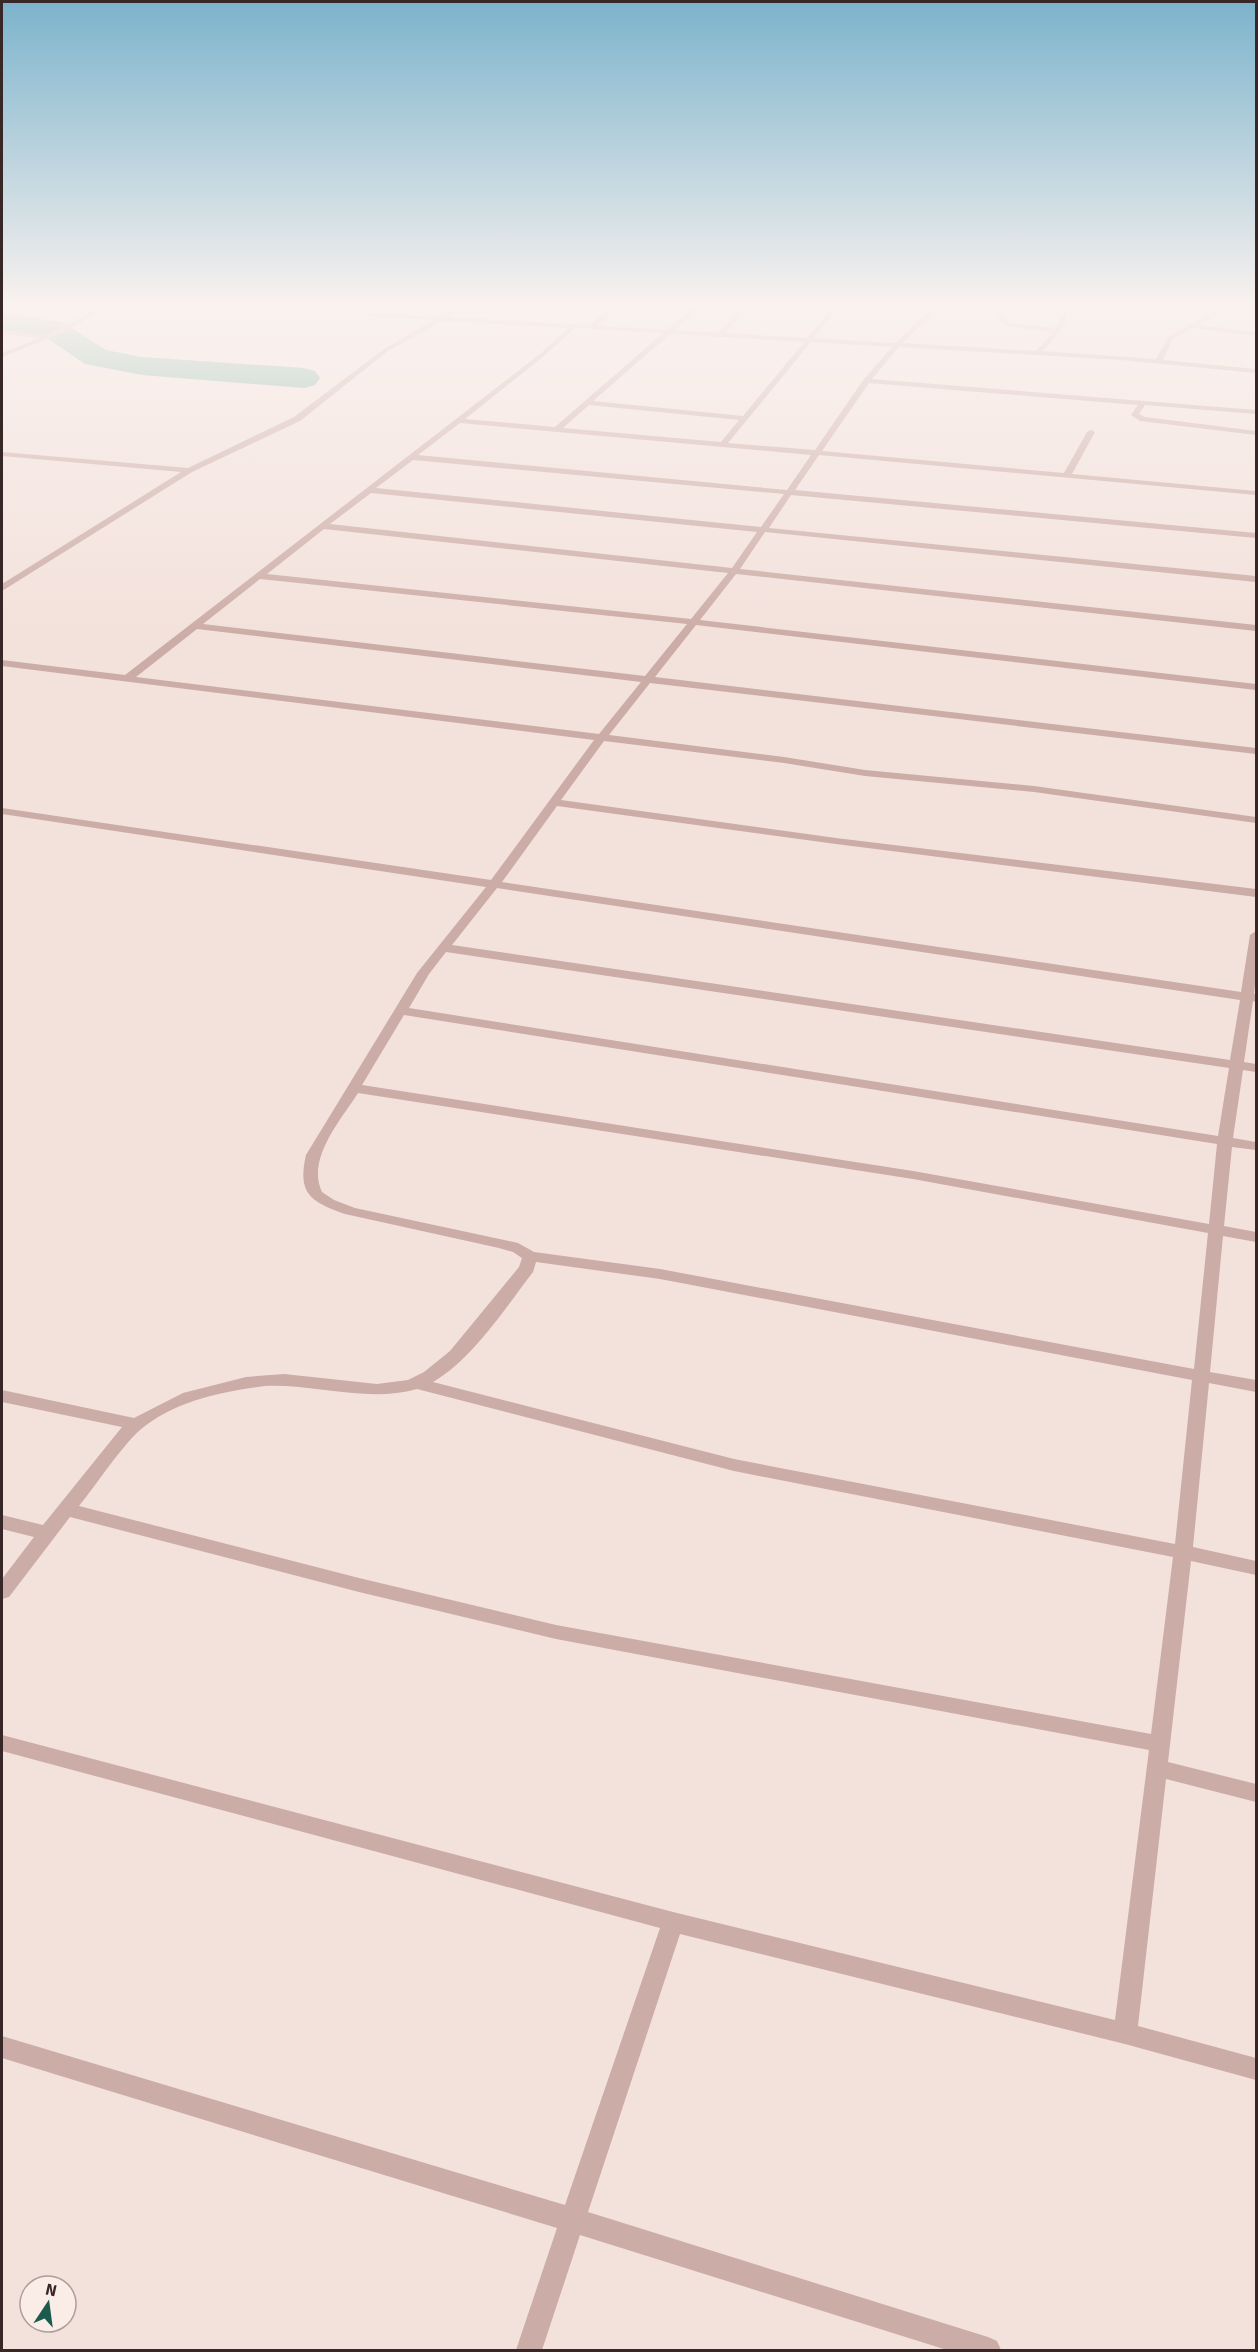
<svg xmlns="http://www.w3.org/2000/svg" width="1258" height="2352" font-family="Signika,sans-serif">
<style>
.lines{fill:none;stroke-linecap:round;stroke-linejoin:round}
.river{fill:#78b1a3;fill-rule:evenodd}
.street{fill:#ccaca6;fill-rule:evenodd}
</style>
<rect width="100%" height="100%" fill="#f3e1db"/>
<g class="lines">
<path class="river" d="M2,313L62,322L106,350L142,357L304,368L315,371L320,378L315,385L304,388L142,375L85,364L44,336L2,331Z"/>
<path class="street" d="M99,308H107L57,335L2,357V353L39,338L2,334V330L46,335Z
M256,308L440,317L455,308H463L449,317L589,325L611,308H618L597,326L667,330L692,308H699L675,330L718,333L741,308H748L725,333L807,338L832,308H838L814,338L895,343L932,308H939L903,343L1036,351L1053,332L1005,326L997,314L987,308C999,308 1003,314 1009,323L1056,328L1063,314H1067L1064,326L1043,351L1156,359L1168,337L1220,308H1228L1199,325L1256,332V336L1193,328L1173,339L1163,360L1256,369V373L1121,360L899,347L872,379L1256,410V414L1145,405L1139,414L1145,417L1256,431V435L1140,421L1131,415L1138,405L869,383L822,451L1064,473L1087,432L1091,430L1095,432L1072,474L1256,491V495L819,455L795,490L1256,533V538L791,495L769,528L1256,576V582L765,532L740,569L1256,625V631L736,574L700,620L1256,684V690L696,625L655,677L1256,748V754L650,683L609,735L784,757L865,770L1034,786L1256,817V823L1034,792L865,776L784,763L604,741L561,800L836,838L1256,889V897L836,844L557,806L502,882L1241,992L1250,935L1256,931V975L1254,994H1256V1002L1253,1001L1244,1062L1256,1064V1072L1243,1070L1233,1138L1256,1142V1150L1232,1147L1224,1226L1256,1232V1242L1223,1236L1210,1372L1256,1380V1392L1209,1383L1193,1547L1256,1561V1575L1191,1561L1168,1762L1256,1784V1802L1166,1779L1138,2026L1256,2058V2080L1125,2044L680,1934L588,2212L988,2337L997,2341L1001,2350H947L580,2235L542,2350H516L557,2228L2,2058V2036L565,2205L660,1928L2,1751V1735L673,1912L1115,2020L1149,1750L556,1639L359,1592L70,1517L9,1597L2,1599V1579L34,1537L2,1529V1515L43,1525L122,1427L2,1402V1390L134,1418L183,1393L246,1377L284,1374L377,1384L408,1380L424,1372L450,1351L519,1267L522,1258L513,1252L499,1248L345,1214C311,1202 297,1194 306,1155L417,973L486,887L2,814V808L491,880L594,740L2,666V660L125,675L540,354L568,328L443,321L388,351L300,421L192,472L2,591V584L181,472L2,456V452L188,468L294,417L384,349L434,320ZM575,328L663,333L555,427L465,419L544,356ZM670,334L804,342L743,416L593,401ZM811,342L892,347L864,379L815,450L728,443ZM589,405L739,420L721,442L563,428ZM460,423L811,455L787,490L418,455ZM413,460L784,494L761,527L376,488ZM371,493L757,532L732,568L330,524ZM324,529L728,573L691,619L267,574ZM260,579L687,624L645,676L203,624ZM197,629L641,682L599,734L136,677ZM497,888L1240,1000L1230,1060L452,945ZM446,952L1229,1068L1218,1136L409,1008L429,974ZM404,1015L1217,1144L1209,1224L913,1171L362,1085ZM358,1093L913,1179L1208,1233L1194,1369L660,1269L534,1252L518,1243L355,1208L334,1200L322,1192C306,1159 341,1120 358,1093ZM536,1262L660,1279L1192,1380L1175,1544L734,1459L433,1382C472,1360 506,1307 533,1272ZM265,1386C317,1384 367,1403 417,1389L734,1471L1173,1557L1151,1734L556,1625L359,1578L79,1506C97,1484 120,1448 140,1430C174,1401 223,1391 265,1386Z
M1241,308H1256V311Z"/>
</g>
<linearGradient id="sky" x2="0" y2="1"><stop stop-color="#7bb3cc"/><stop offset="0.48" stop-color="#faf2ef"/><stop offset="1" stop-color="#faf2ef" stop-opacity="0"/></linearGradient>
<rect width="1258" height="637" fill="url(#sky)"/>
<rect width="1258" height="2352" fill="none" stroke="#372827" stroke-width="6"/>
<g transform="translate(48 2304) rotate(13)"><circle r="28" fill="#faece7" stroke="#ac9e9a" stroke-width="1.5"/>
<path d="M0-4.5L10 22L0 15L-10 22Z" fill="#1b5b4d"/>
<text y="-9" font-size="16" font-weight="bold" text-anchor="middle" fill="#372827">N</text>
</g>
</svg>
